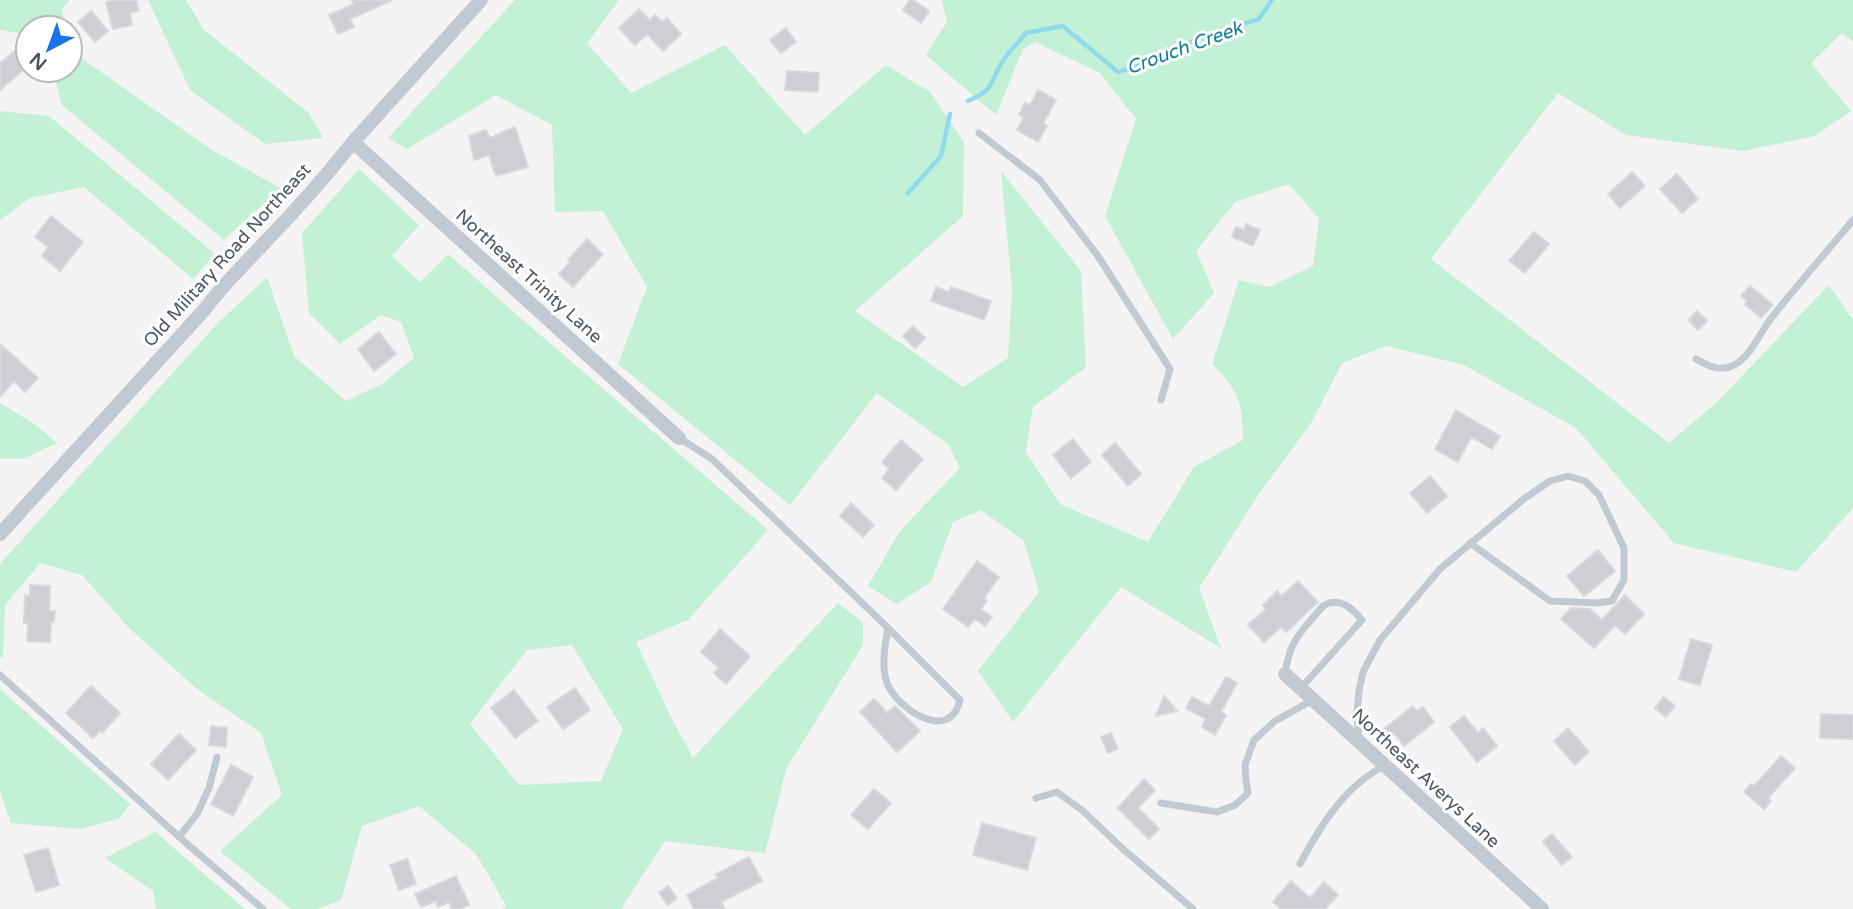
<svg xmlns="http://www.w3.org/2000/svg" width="1853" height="909" font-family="'Varela Round',sans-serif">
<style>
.green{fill:#c3f1d5;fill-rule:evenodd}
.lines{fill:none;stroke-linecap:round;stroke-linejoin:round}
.stream{stroke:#90daee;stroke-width:4.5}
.building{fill:#cdcfd5;stroke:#d7d9de;stroke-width:2}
.lane{stroke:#c1cad2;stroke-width:7}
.street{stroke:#c1cad2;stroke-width:14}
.labels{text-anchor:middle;stroke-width:6;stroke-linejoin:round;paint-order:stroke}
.street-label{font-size:18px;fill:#4a5661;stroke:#fff}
.water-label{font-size:19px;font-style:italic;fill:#0c7c9b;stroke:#fff}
</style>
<rect width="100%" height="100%" fill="#f5f3f3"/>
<path class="green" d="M0,0H70L62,9L66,28H28V35L0,30Z
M148,0H186L204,30L309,113L323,138L265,144L190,90Z
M515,0H619L587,43L631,93L725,45L805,135L886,65L930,92L964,142L963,216L855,311L963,387L1008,358L1012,289L1001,171L1081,271L1086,367L1033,407L1026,452L1060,504L1148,542L1194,467L1243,440C1242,402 1240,392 1212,364L1239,280L1269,287L1313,266L1319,219L1289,184L1235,202L1196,251L1214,293L1173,339L1105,216L1136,119L1100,73L1035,42L1023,49L996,115L926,55L947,22L942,0H1853V42L1842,33L1811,63L1851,111L1815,136L1743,151L1626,135L1558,93L1431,259L1669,443L1716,403L1829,285L1853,320V508L1796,572L1674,543L1576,428L1464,365L1386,346L1342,363L1311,423L1259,494L1199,588L1221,648L1121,587L1013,722L978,671L1039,592L1024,541L981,510L953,522L931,582L897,604L868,586L900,531L960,468L948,444L877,393L790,505L618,364L647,287L603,211L555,212L552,125L496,95L407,149L388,138Z
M70,48L71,51L212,150L281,188L224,240L62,105L53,70H70Z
M0,111L49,116L215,254L193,279L84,187L30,198L0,220Z
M359,169L419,225L392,256L420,282L448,254L517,315L768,530L688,620L636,642L668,711L693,758L838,603L863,623V645L786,769L765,853L665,841L621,909H503L506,905L476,854L419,806L362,826L341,900L317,909H291L220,851L282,795L261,733L197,689L129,628L82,575L40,563L5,605L3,659L0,657V564L217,324L267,277L294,356L346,401L382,384L414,358L401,322L381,315L340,344L309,313L302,233ZM572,645L623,729L601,781L519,785L470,724L527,650Z
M0,403L36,425L57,443L23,459H0Z
M0,689L130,804L120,818L81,829L11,823L0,791Z
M155,832L245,909H156L153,891L105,858Z"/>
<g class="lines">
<path class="stream" d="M968,101C995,89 988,86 1001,64C1007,53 1018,43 1026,33L1063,26L1118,72L1152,62L1199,38L1259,19L1272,0
M908,193L941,156L950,114"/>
</g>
<path class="building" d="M117,0H136L139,11L130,13L132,25L113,29L106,2Z
M352,0H392L350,19L354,27L338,34L329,15L354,4Z
M910,0H913L929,11L921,23L903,10Z
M639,9L650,20L655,15L662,22L667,18L681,34L663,51L647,34L635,45L619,28Z
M91,11L108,31L95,42L78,22Z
M786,28L796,42L781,53L770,40Z
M17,49L28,62V66L0,90V63Z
M787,71L819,73L818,92L785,90Z
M1038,90L1056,100L1043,124L1047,126L1038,142L1017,130L1024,117L1019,115L1025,103L1030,105Z
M515,127L528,167L496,176L489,155L474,160L469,136L486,130L490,138Z
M1632,172L1645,186L1620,208L1608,194Z
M1677,174L1698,199L1682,213L1660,189Z
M51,216L83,242L60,271L42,256L48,247L35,237Z
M1246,224L1260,230L1253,246L1232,237L1236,227L1244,230Z
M1534,232L1549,244L1525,273L1509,261Z
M587,239L603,254L573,287L559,274L570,262L568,260Z
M1750,286L1773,305L1761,318L1745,304L1747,301L1741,296Z
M936,287L949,292L951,287L991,301L984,320L931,301Z
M1697,311L1707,321L1698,330L1688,320Z
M913,326L925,338L915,348L903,336Z
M379,332L396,354L374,371L358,349Z
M0,344L38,378L25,392L14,381L0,397Z
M1456,410L1500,436L1492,449L1471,437L1458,462L1435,449Z
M1073,439L1091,462L1071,478L1053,455Z
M901,440L923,459L896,490L882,478L889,469L882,462Z
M1115,443L1141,474L1128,486L1102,455Z
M1430,476L1447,496L1427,513L1410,493Z
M851,503L874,525L863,537L840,516Z
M1598,550L1615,571L1584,596L1567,576Z
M977,561L999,577L984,598L987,600L981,609L992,617L985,626L975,619L968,627L943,609Z
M1298,581L1318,602L1286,632L1281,627L1264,642L1248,625L1266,609L1263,605L1277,591L1282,596Z
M30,585L50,586L49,611H55L54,622H51L50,642L27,641L28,623H24L25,595L30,596Z
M1625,595L1644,614L1625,634L1615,625L1594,648L1561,619L1571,608L1590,609L1602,620Z
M720,629L750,656L726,684L714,673L719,668L701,652Z
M1691,639L1712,645L1700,685L1679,679Z
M1226,677L1237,683L1221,712L1226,715L1215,735L1202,727L1206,719L1186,708L1192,697L1209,706Z
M91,686L120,713L102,733L100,731L93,738L66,713Z
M575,688L590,710L563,729L547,707Z
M514,690L538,721L515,738L491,708Z
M1164,696L1177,711L1156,716Z
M1664,697L1675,706L1666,717L1655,708Z
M874,699L887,713L895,706L920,731L897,752L860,712Z
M1413,706L1417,711L1423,707L1434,722L1404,746L1395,734L1391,737L1384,729Z
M1821,714L1853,715V739L1820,738Z
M1464,716L1478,733L1483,728L1497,746L1477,762L1450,727Z
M211,726L227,728L226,747L209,745Z
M1568,728L1589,752L1575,765L1554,741Z
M1111,733L1118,749L1108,753L1101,737Z
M179,734L196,750L168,780L151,764Z
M1781,756L1795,768L1768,798L1771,801L1764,809L1744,792L1751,784L1754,786Z
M231,765L253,777L233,816L211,804Z
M1144,779L1155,790L1138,808L1159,829L1149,839L1118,808Z
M874,789L891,803L868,829L851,815Z
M982,823L1036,838L1027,870L973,855Z
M1552,834L1572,857L1562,865L1543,842Z
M48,848L59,885L36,892L24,855Z
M749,857L762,881L721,902L725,909H694L687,895L718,878L716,874Z
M407,859L416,884L399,890L390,865Z
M456,876L469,905L459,909H452L449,902L438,907L436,901L421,907L415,894Z
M1291,881L1310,898L1324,882L1338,895L1325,909H1281L1273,902Z
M668,886L677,898L668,905L659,893Z"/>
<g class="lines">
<path class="lane" d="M979,133L1040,180L1098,256L1170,369L1161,400
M1696,359C1707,365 1719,372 1732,366C1749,359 1759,335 1769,321C1796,286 1825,254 1853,220
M679,438L712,459L883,623L960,700C950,744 897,709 887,683C881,666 885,644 888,628
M1285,674C1290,639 1301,632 1323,606C1339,596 1352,608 1362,620L1301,688
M0,675L186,843L263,909
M1359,741L1357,712L1359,691L1363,672L1380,640L1440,569L1525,498L1550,481L1568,476L1585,481L1599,495L1624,548V580L1612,601L1597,603L1550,601L1470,543
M1036,798L1057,792L1083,811L1123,849L1193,909
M1161,803L1217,812L1235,805L1248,793L1246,781L1245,765L1254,740L1275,721L1313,700
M179,837L197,814L209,788L217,757
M1300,864C1320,826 1345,786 1384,766"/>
<path class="street" d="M353,142L679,438
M0,534L205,309C223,284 246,263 267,240C297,209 326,176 353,142L481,0
M1285,674L1542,909"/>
</g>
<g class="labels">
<g class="street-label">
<text transform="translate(227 255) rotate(-48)" y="6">Old Military Road Northeast</text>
<text transform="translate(529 276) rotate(42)" y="6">Northeast Trinity Lane</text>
<text transform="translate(1426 778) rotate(43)" y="6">Northeast Averys Lane</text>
</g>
<g class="water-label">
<text transform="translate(1184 47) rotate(-20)" y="7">Crouch Creek</text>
</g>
</g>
<g transform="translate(49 49) rotate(221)"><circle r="33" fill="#ffffff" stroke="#b7bbc0" stroke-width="2"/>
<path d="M0-5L12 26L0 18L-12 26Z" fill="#1a73e8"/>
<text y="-10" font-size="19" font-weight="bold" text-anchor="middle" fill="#4a5661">N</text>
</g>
</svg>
